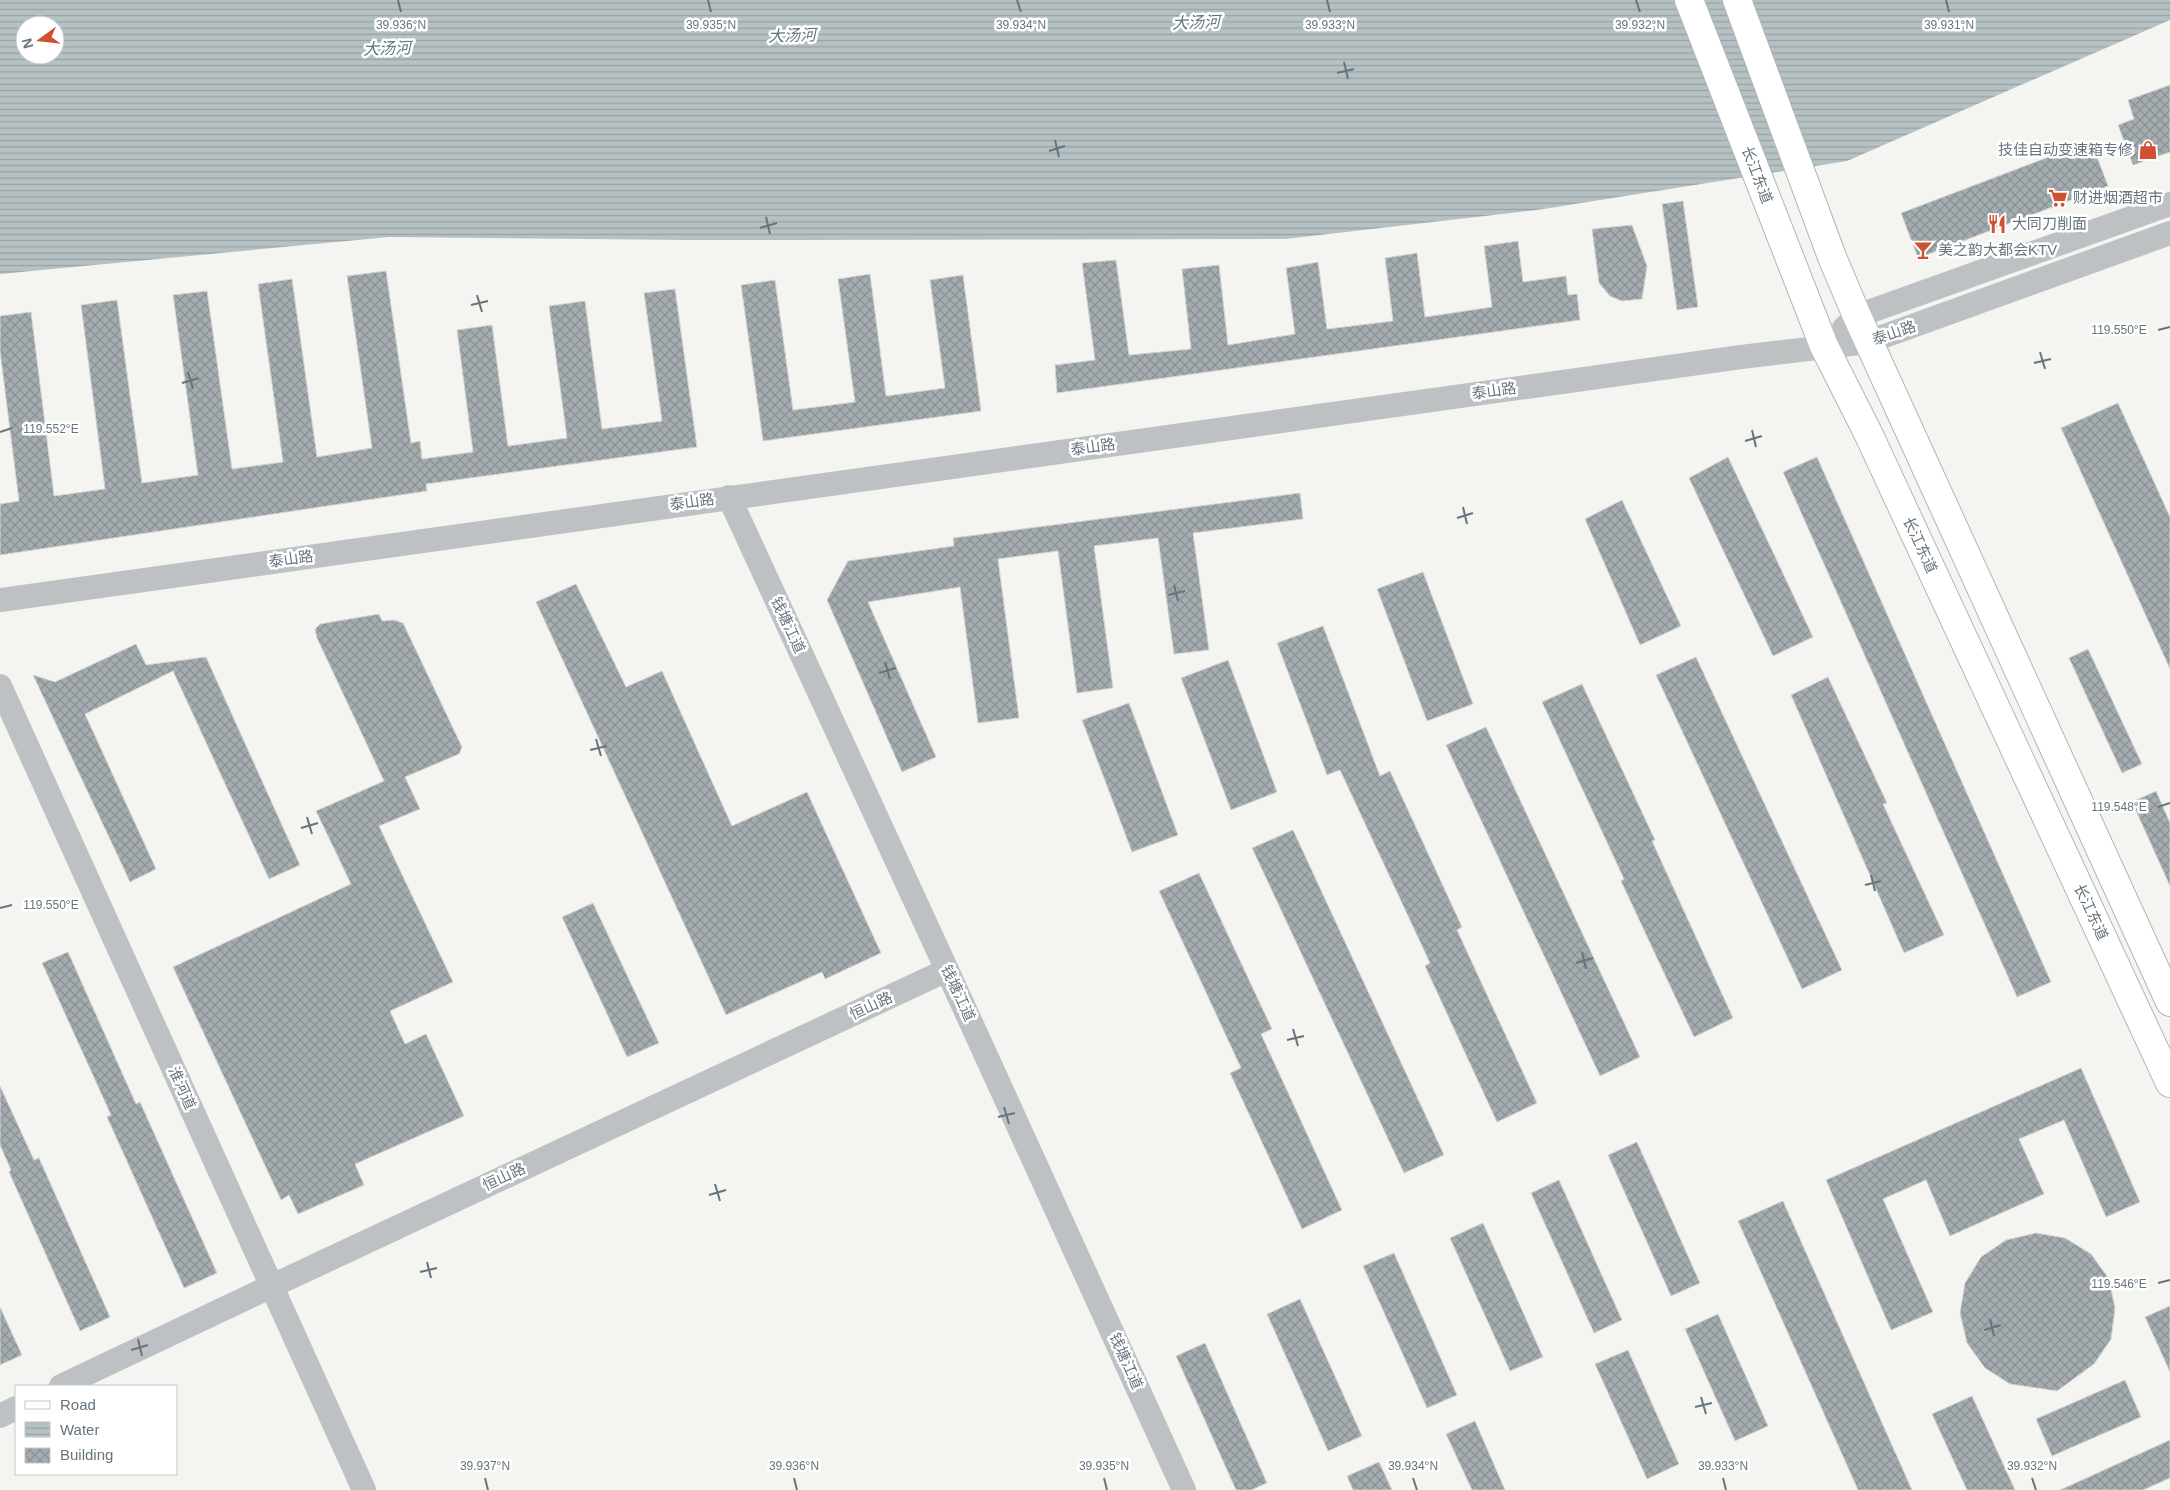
<svg xmlns="http://www.w3.org/2000/svg" width="2170" height="1490" font-family="Arial,'Noto Sans SC',sans-serif">
<style>
.water{fill:url(#water-rules);fill-rule:evenodd}
.building{fill:url(#building-cross-hatch);stroke:#d5d5d3}
.lines{fill:none;stroke-linecap:round;stroke-linejoin:round}
.major-casing{stroke:#b1b5b8;stroke-width:30}
.minor{stroke:#bdc1c4;stroke-width:24}
.major{stroke:#fff;stroke-width:28}
.ticks{fill:none;stroke:#66747e;stroke-width:2}
.labels{text-anchor:middle;stroke-width:5;stroke-linejoin:round;paint-order:stroke}
.poi-label{font-size:15px;fill:#66747e;stroke:#fff;text-anchor:start}
.street-label{font-size:15px;fill:#66747e;stroke:#fff}
.water-label{font-size:16px;font-style:italic;fill:#61767b;stroke:#fff}
.ticks-label{font-size:12px;text-anchor:middle;fill:#66747e;stroke:#fff;stroke-width:5;stroke-linejoin:round;paint-order:stroke}
</style>
<defs>
<pattern id="water-rules" width="6" height="5" patternUnits="userSpaceOnUse" patternTransform="scale(1.25)"><rect width="6" height="5" fill="#b6c1c4"/><path d="M0 2.5h6" fill="none" stroke="#98a1a4"/></pattern>
<pattern id="building-cross-hatch" width="8" height="8" patternUnits="userSpaceOnUse" patternTransform="scale(1.25)"><rect width="8" height="8" fill="#a4acb0"/><path d="M0 0l8 8M0 8l8-8" fill="none" stroke="#899194"/></pattern>
</defs>
<rect width="100%" height="100%" fill="#f4f4f0"/>
<path class="water" d="M0,0H2170V20L1847,161L1537,210L1285,239L691,240L389,237L0,274ZM25,25H55V55H25Z"/>
<path class="building" d="M2170,85V152L2133,165L2118,125L2134,119L2128,100Z
M2091,141L2108,186L1918,258L1901,213Z
M1683,201L1698,307L1677,310L1662,204Z
M1632,225L1647,266L1642,299L1622,301L1610,296L1599,283L1592,229Z
M1518,241L1523,282L1566,276L1568,295L1577,294L1580,320L1057,393L1055,365L1095,360L1082,263L1116,260L1129,355L1191,349L1182,269L1219,265L1228,345L1295,334L1286,268L1318,262L1327,329L1393,321L1385,258L1417,253L1425,317L1492,307L1484,246Z
M386,271L411,443L420,441L422,459L473,452L457,330L492,325L508,446L567,438L549,306L585,301L602,429L662,421L644,293L675,289L697,447L426,484L427,491L0,555V504L19,501L0,351V316L31,312L54,496L105,489L81,305L117,300L142,483L198,475L173,295L207,291L232,469L283,462L258,284L292,279L317,457L372,448L347,276Z
M870,274L886,396L945,388L930,280L963,275L981,411L763,441L741,285L775,280L793,410L855,402L838,279Z
M2118,403L2170,517V669L2061,428Z
M1728,457L1813,637L1773,656L1689,478Z
M1817,457L2051,982L2017,997L1783,472Z
M1300,493L1303,519L1193,533L1209,650L1174,654L1158,538L1094,546L1113,688L1077,693L1058,551L998,559L1019,718L978,723L960,587L868,602L936,757L902,772L827,600L848,561L954,546L953,538Z
M1622,500L1681,626L1640,645L1585,519Z
M1423,572L1473,704L1427,721L1377,589Z
M576,584L626,687L662,671L732,826L807,792L881,953L825,979L822,972L726,1015L536,602Z
M379,614L382,621L394,620L403,623L462,747L459,754L405,777L420,809L379,826L453,982L390,1011L405,1044L426,1034L464,1116L355,1164L364,1185L298,1214L289,1195L281,1200L173,967L351,884L316,811L384,781L317,638L315,629L320,624Z
M1323,626L1380,776L1390,771L1462,927L1457,930L1537,1103L1497,1122L1425,966L1430,963L1340,770L1327,775L1277,643Z
M136,644L146,665L206,657L300,865L269,879L173,671L85,714L156,869L130,882L33,675L55,682Z
M2088,649L2142,764L2122,773L2069,658Z
M1696,657L1842,970L1802,989L1656,675Z
M1228,660L1277,792L1231,810L1181,678Z
M1828,677L1887,803L1883,804L1944,935L1904,953L1791,695Z
M1582,684L1655,840L1652,841L1733,1018L1694,1037L1621,881L1624,879L1542,702Z
M1129,703L1178,835L1132,852L1082,720Z
M1486,727L1640,1057L1600,1076L1446,745Z
M2156,791L2170,823V886L2132,802Z
M1293,830L1444,1155L1404,1173L1252,848Z
M1199,873L1272,1029L1261,1034L1342,1210L1302,1229L1230,1073L1241,1068L1159,891Z
M593,903L659,1043L627,1057L562,917Z
M68,952L136,1104L140,1102L217,1273L184,1288L107,1117L111,1115L42,963Z
M2081,1068L2140,1202L2106,1217L2064,1120L2019,1139L2044,1194L1950,1236L1926,1180L1883,1199L1933,1312L1891,1330L1826,1180Z
M0,1086L34,1160L39,1158L110,1317L80,1331L9,1172L11,1170L0,1145Z
M1637,1142L1700,1283L1671,1296L1608,1155Z
M1559,1180L1622,1320L1594,1333L1531,1193Z
M1783,1201L1912,1490H1858L1738,1221Z
M1483,1223L1543,1357L1510,1371L1450,1238Z
M2036,1233L2065,1238L2091,1254L2109,1279L2115,1308L2111,1339L2094,1364L2057,1391L2010,1384L1985,1368L1967,1343L1960,1313L1965,1283L1981,1257L2006,1240Z
M1394,1253L1457,1395L1427,1408L1363,1266Z
M1300,1299L1362,1436L1328,1451L1267,1314Z
M2170,1306V1372L2145,1317Z
M0,1307L22,1355L0,1365Z
M1718,1314L1768,1426L1735,1441L1685,1329Z
M1205,1343L1267,1483L1251,1490H1236L1176,1356Z
M1628,1350L1679,1464L1647,1479L1595,1364Z
M2125,1380L2141,1417L2052,1456L2036,1419Z
M1972,1396L2015,1490H1967L1932,1414Z
M1475,1421L1505,1490H1472L1446,1434Z
M2170,1440V1478L2143,1490H2060Z
M1379,1462L1392,1490H1353L1347,1476Z"/>
<g class="lines">
<g class="major-casing">
<path id="major" d="M1689,0L1824,346L1868,433L2170,1083
M1737,0L1832,257L1857,316L2170,1002"/>
</g>
<path class="minor" d="M1844,328L1857,316L2170,204
M729,497L947,970L1184,1490
M0,600L1741,357L1868,342L2170,233
M0,686L364,1490
M61,1386L272,1286L947,970
M0,1416L16,1408"/>
<use href="#major" class="major"/>
</g>
<path class="ticks" d="M398,0L401,12M708,0L711,12M1017,0L1021,12M1327,0L1330,12M1636,0L1640,12M1946,0L1949,12M1344,62L1348,79M1337,73L1354,69M1055,140L1059,157M1049,151L1065,146M766,217L770,234M760,228L777,223M477,295L482,312M471,305L488,301M2158,330L2170,327M2040,352L2045,369M2034,363L2051,359M188,372L193,389M182,383L199,378M1752,430L1756,447M0,432L12,428M1745,441L1762,436M1463,507L1467,524M1457,518L1473,513M1174,585L1178,601M1168,595L1185,591M885,662L890,679M879,673L896,668M596,739L601,756M590,750L607,746M2158,807L2170,803M307,817L312,834M301,828L318,823M1871,875L1875,891M1865,885L1881,881M0,908L12,905M1582,952L1586,969M1576,963L1593,958M1293,1029L1298,1046M1287,1040L1304,1036M1004,1107L1009,1124M998,1117L1015,1113M715,1184L720,1201M709,1195L726,1190M427,1262L431,1278M420,1272L437,1268M2158,1283L2170,1280M1990,1319L1994,1336M1984,1330L2001,1325M138,1339L142,1356M131,1350L148,1345M1701,1397L1706,1414M1695,1407L1712,1403M485,1478L488,1490M794,1478L797,1490M1104,1478L1107,1490M1413,1478L1417,1490M1723,1478L1726,1490M2032,1478L2036,1490"/>
<defs>
<g id="shop-bare" transform="scale(1.5)"><path d="M-5-2.5h2.3a2.7 3.5 0 0 1 5.4 0H5L5.5 6h-11ZM-1.5-2.5h3a1.5 2.3 0 0 0-3 0Z" fill="#d15033" stroke="#fff" stroke-width="2.5" paint-order="stroke"/></g>
<g id="supermarket-bare" transform="scale(1.5)"><path d="M-6-5.5h2.5l.6 2H6L4.5 2H-2.5L-4.4-4H-6ZM-1.5 3.2a1.3 1.3 0 1 0 .1 0ZM3 3.2a1.3 1.3 0 1 0 .1 0Z" fill="#d15033" stroke="#fff" stroke-width="2.5" paint-order="stroke"/></g>
<g id="restaurant-bare" transform="scale(1.5)"><path d="M-5-6h1v4h1v-4h1v4h1v-4h1v5L-1.5 .5V6h-2V.5L-5-1ZM5-6V6H3V1.5H1.5Q1.5-4 5-6Z" fill="#d15033" stroke="#fff" stroke-width="2.5" paint-order="stroke"/></g>
<g id="bar-bare" transform="scale(1.5)"><path d="M-6-5H6L.8 .8V4.5H3.5V6h-7V4.5H-.8V.8Z" fill="#d15033" stroke="#fff" stroke-width="2.5" paint-order="stroke"/></g>
</defs>
<g fill-rule="evenodd">
<use href="#shop-bare" x="2148" y="150"/>
<use href="#supermarket-bare" x="2058" y="198"/>
<use href="#restaurant-bare" x="1997" y="224"/>
<use href="#bar-bare" x="1923" y="250"/>
</g>
<g class="labels">
<g class="poi-label">
<text x="2133" y="155" text-anchor="end">技佳自动变速箱专修</text>
<text x="2073" y="203">财进烟酒超市</text>
<text x="2012" y="229">大同刀削面</text>
<text x="1938" y="255">美之韵大都会KTV</text>
</g>
<g class="street-label">
<text transform="translate(1757 175) rotate(69)" y="5">长江东道</text>
<text transform="translate(1894 333) rotate(-19)" y="5">泰山路</text>
<text transform="translate(1494 391) rotate(-8)" y="5">泰山路</text>
<text transform="translate(1093 447) rotate(-8)" y="5">泰山路</text>
<text transform="translate(692 502) rotate(-8)" y="5">泰山路</text>
<text transform="translate(1920 545) rotate(65)" y="5">长江东道</text>
<text transform="translate(291 559) rotate(-8)" y="5">泰山路</text>
<text transform="translate(788 625) rotate(65)" y="5">钱塘江道</text>
<text transform="translate(2091 912) rotate(65)" y="5">长江东道</text>
<text transform="translate(958 993) rotate(65)" y="5">钱塘江道</text>
<text transform="translate(871 1006) rotate(-25)" y="5">恒山路</text>
<text transform="translate(182 1088) rotate(66)" y="5">淮河道</text>
<text transform="translate(504 1177) rotate(-25)" y="5">恒山路</text>
<text transform="translate(1126 1361) rotate(66)" y="5">钱塘江道</text>
</g>
<g class="water-label">
<text transform="translate(1196 22) rotate(-2)" y="6">大汤河</text>
<text transform="translate(792 35) rotate(-2)" y="6">大汤河</text>
<text transform="translate(387 48) rotate(-2)" y="6">大汤河</text>
</g>
</g>
<g class="ticks-label">
<text x="401" y="29">39.936°N</text>
<text x="711" y="29">39.935°N</text>
<text x="1021" y="29">39.934°N</text>
<text x="1330" y="29">39.933°N</text>
<text x="1640" y="29">39.932°N</text>
<text x="1949" y="29">39.931°N</text>
<text x="2119" y="334">119.550°E</text>
<text x="51" y="433">119.552°E</text>
<text x="2119" y="811">119.548°E</text>
<text x="51" y="909">119.550°E</text>
<text x="2119" y="1288">119.546°E</text>
<text x="485" y="1470">39.937°N</text>
<text x="794" y="1470">39.936°N</text>
<text x="1104" y="1470">39.935°N</text>
<text x="1413" y="1470">39.934°N</text>
<text x="1723" y="1470">39.933°N</text>
<text x="2032" y="1470">39.932°N</text>
</g>
<rect x="15" y="1385" width="162" height="90" fill="#ffffff" stroke="#c2c7cb"/>
<rect x="25" y="1401" width="25" height="8" fill="#ffffff" stroke="#c2c7cb"/>
<text x="60" y="1410" font-size="15" fill="#66747e">Road</text>
<rect x="25" y="1422" width="25" height="15" fill="url(#water-rules)" stroke="#c2c7cb"/>
<text x="60" y="1435" font-size="15" fill="#66747e">Water</text>
<rect x="25" y="1448" width="25" height="15" fill="url(#building-cross-hatch)" stroke="#c2c7cb"/>
<text x="60" y="1460" font-size="15" fill="#66747e">Building</text>
<g transform="translate(40 40) rotate(255)"><circle r="24" fill="#ffffff" stroke="#c2c7cb"/>
<path d="M0-4L9 19L0 12L-9 19Z" fill="#d15033"/>
<text y="-8" font-size="14" font-weight="bold" text-anchor="middle" fill="#66747e">N</text>
</g>
</svg>
